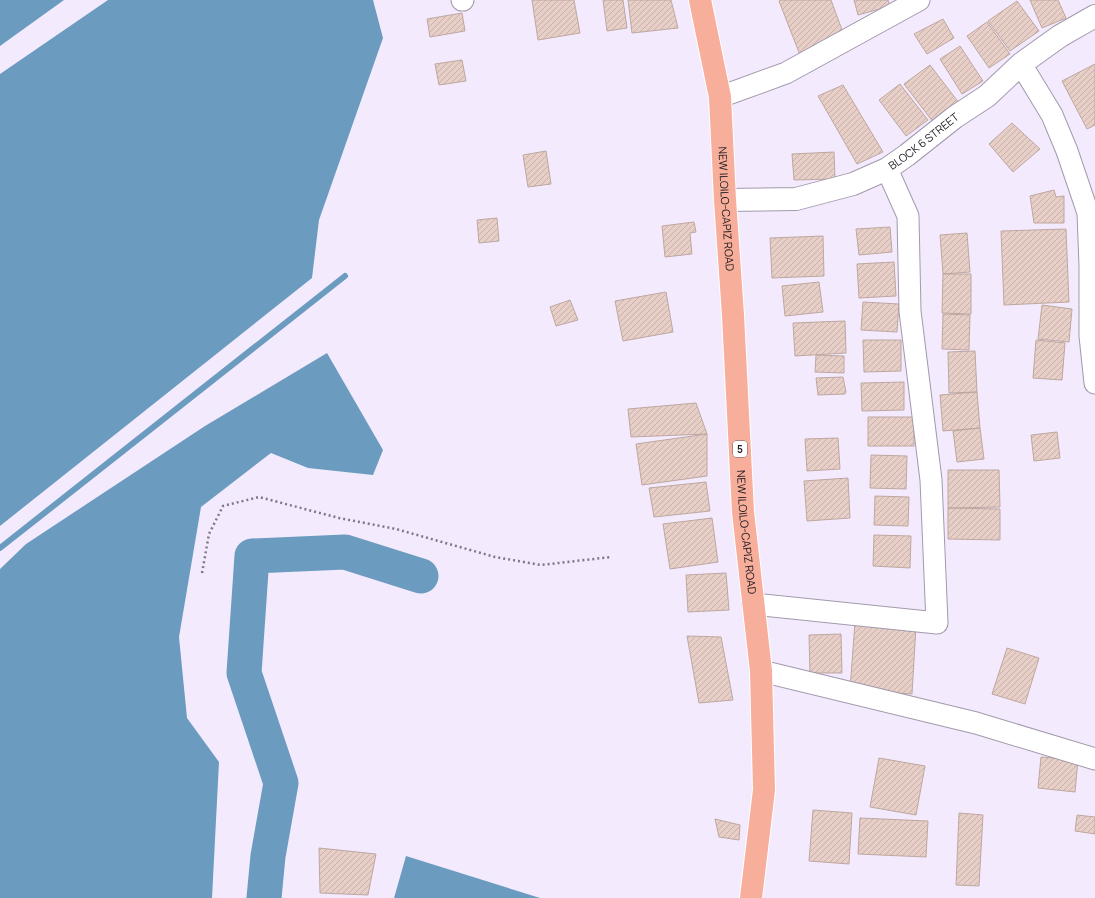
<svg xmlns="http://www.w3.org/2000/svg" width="1095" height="898" font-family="Manrope,sans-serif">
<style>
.water{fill:#6b9cbf}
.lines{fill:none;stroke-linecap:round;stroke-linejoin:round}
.stream{stroke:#6b9cbf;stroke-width:6}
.river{stroke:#6b9cbf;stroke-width:35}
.building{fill:url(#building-hatch);stroke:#bea7a0}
.minor-casing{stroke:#a399ac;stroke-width:23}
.tertiary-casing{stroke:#a399ac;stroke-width:24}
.trunk-casing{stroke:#fff;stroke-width:24}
.path{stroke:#7e7784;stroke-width:2.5;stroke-dasharray:2 3;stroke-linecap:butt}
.minor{stroke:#fff;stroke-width:21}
.tertiary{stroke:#fff;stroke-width:22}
.trunk{stroke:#f7ae9a;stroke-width:22}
.labels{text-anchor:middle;stroke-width:3;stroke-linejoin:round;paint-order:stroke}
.shield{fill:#fff;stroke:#605d62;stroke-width:1}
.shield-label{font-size:10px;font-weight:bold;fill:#1c181f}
.street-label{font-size:11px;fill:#1c181f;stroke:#fff}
</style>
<defs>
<pattern id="building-hatch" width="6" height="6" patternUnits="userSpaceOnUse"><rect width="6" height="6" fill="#e7cfc8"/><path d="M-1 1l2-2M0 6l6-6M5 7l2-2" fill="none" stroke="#c6b1ab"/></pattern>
</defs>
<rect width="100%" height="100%" fill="#f4eafe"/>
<path class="water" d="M0,0H64L0,46Z
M108,0H373L383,38L319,220L312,278L0,526V74Z
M327,353L383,450L373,475L308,468L271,453L201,507L179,637L187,718L219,762L212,898H0V569L26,544L205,426Z
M406,856L540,898H394Z"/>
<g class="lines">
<path class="stream" d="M0,548L345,276"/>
<path class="river" d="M264,898L268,856L281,783L244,673L252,556L345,552L421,576"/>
</g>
<path class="building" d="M532,0H574L580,33L538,40Z
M603,0H623L627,28L607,31Z
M628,0H671L678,28L632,33Z
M781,0H831L845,38L800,55L779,1Z
M854,0H888L890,6L858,15Z
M1030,0H1058L1066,18L1042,28Z
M1017,1L1039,31L1010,51L988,21Z
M462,13L465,31L430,37L427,19Z
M943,19L954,38L927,54L914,34Z
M987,22L1010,54L989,68L967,36Z
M960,46L983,81L962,94L940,59Z
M462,60L466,81L439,85L435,64Z
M1095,64V125L1087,129L1062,81Z
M930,65L959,103L933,122L904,84Z
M900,84L928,120L906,136L879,100Z
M843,85L883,152L857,164L818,96Z
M1012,123L1040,149L1013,172L989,144Z
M546,151L551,184L528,187L523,155Z
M834,152L835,179L794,180L792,154Z
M1054,190L1056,197L1064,196V223H1034L1030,196Z
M497,218L499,241L479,243L477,220Z
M694,222L696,232L690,233L692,254L665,257L662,226Z
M890,227L892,252L859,255L856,229Z
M1066,229L1069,302L1004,305L1001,231Z
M967,233L970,272L943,274L940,235Z
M823,236L824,276L772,278L770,238Z
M894,262L896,296L859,298L857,264Z
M943,274H971V314L942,313Z
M819,282L823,312L785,316L782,286Z
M666,292L673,332L623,341L615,301Z
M570,300L578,320L556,326L550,307Z
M863,302L899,304L897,332L861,330Z
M1042,305L1072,309L1069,342L1038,339Z
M943,314L970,315L969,350L942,349Z
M845,321L846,353L795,356L793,323Z
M863,340H901V371L864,372Z
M1036,340L1065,343L1062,380L1033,378Z
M975,351L977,392L949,393L948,352Z
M816,355L844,356V373L815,372Z
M843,377L846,392L845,394L818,395L816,378Z
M904,382V410L862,411L861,383Z
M977,392L980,428L943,431L940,395Z
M696,403L707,434L631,437L628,409Z
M868,417H914V446H868Z
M980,428L984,459L957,462L953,431Z
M1057,432L1060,458L1034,461L1031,435Z
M707,434V476L642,485L636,444Z
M838,438L840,469L807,471L805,439Z
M871,455L907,456L906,489L870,488Z
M948,470H999L1000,507L948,508Z
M848,478L850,518L807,521L804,481Z
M706,482L710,511L654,517L649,488Z
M875,496L909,497L908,526L874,525Z
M948,508L1000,509V540L948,539Z
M712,518L718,562L670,569L663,524Z
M874,535L911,536L910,568L873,566Z
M726,573L729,610L688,612L686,575Z
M855,622L916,626L912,694L850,690Z
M841,634L842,673H810L809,635Z
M687,636L721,637L733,700L699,703Z
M1007,648L1039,658L1025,704L992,694Z
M1041,757L1078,760L1075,792L1038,788Z
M879,758L925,766L916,815L870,807Z
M813,810L852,813L849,864L809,861Z
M959,813L983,815L979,886L956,885Z
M1077,815L1095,817V834L1075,831Z
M860,818L928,821L926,857L858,854Z
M715,819L740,825L739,840L719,837Z
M319,848L376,854L368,895L320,893Z"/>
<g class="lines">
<g class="minor-casing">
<path id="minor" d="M462,0H463
M1021,64L1052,115L1067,151L1088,213L1090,266V336L1095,383
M720,97L786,73L919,0
M753,604L937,623L931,480L910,311L908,216L887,169
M761,671L976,723L1095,759"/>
</g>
<g class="tertiary-casing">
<g id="tertiary">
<path id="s1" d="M725,200L796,199L853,184L887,169L907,155L955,117L987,96L1021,64L1060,36L1095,16"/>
</g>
</g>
<g class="trunk-casing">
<g id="trunk">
<path id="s2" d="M700,0L720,97L725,200L733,315L743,512L761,671L764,790L751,898"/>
</g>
</g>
<path class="path" d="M202,573L209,534L223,506L259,497L339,518L396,529L495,557L541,565L611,557"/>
<use href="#minor" class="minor"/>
<use href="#tertiary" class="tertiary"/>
<use href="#trunk" class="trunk"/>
</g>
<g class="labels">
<rect class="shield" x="733" y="441" width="14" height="16" rx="3"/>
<g class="shield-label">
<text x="740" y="453">5</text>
</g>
<g class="street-label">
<text dy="4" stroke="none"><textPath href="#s1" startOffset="213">BLOCK 6 STREET</textPath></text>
<text dy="4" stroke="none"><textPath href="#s2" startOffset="211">NEW ILOILO-CAPIZ ROAD</textPath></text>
<text dy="4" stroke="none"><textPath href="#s2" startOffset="535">NEW ILOILO-CAPIZ ROAD</textPath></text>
</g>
</g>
</svg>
